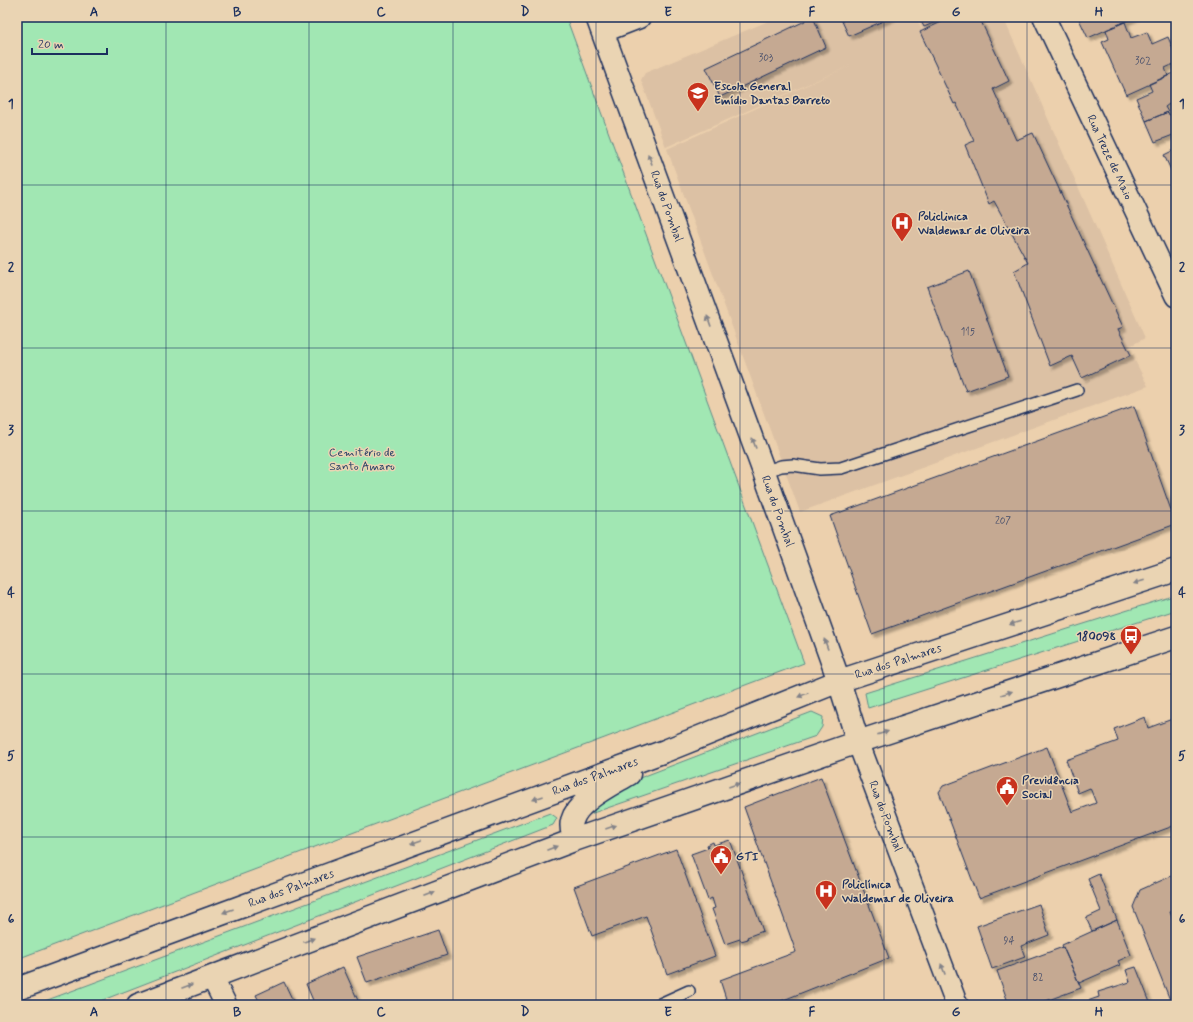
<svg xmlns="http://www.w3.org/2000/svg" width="1193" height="1022" font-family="Mynerve,sans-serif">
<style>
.built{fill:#dcc1a4}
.green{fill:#a1e7b3;stroke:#5e8b88}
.building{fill:#c5a992;stroke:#1b2f5e;filter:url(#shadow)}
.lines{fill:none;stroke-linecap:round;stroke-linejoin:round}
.lane-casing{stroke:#1b2f5e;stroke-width:14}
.street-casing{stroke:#1b2f5e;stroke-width:24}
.secondary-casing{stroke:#1b2f5e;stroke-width:25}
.lane{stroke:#ead4b3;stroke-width:11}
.street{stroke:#ead4b3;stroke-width:21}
.secondary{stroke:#ead4b3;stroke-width:22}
.oneway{fill:#828288}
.grid{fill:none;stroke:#1b2f5e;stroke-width:1;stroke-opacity:0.55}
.labels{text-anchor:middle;stroke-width:3;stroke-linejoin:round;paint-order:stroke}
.number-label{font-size:10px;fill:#464e6b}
.poi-label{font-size:12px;font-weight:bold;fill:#1b2f5e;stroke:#ead4b3;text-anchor:start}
.street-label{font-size:12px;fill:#1b2f5e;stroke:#ead4b3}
.park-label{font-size:12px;fill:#284166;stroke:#ead4b3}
.neatline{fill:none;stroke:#1b2f5e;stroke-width:1.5}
.grid-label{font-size:13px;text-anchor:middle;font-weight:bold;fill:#1b2f5e}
</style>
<defs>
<filter id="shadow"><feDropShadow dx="3.5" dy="3.5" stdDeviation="1" flood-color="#0004"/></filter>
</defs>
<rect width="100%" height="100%" fill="#ecd0ad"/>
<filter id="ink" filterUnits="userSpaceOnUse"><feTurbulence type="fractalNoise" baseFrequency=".025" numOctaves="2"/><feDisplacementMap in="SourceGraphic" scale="8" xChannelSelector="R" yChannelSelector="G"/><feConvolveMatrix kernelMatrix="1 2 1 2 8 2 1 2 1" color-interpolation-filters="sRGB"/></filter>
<g filter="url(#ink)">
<path class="built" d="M778,17H916L923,33L959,17H1003L1145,338L1128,347L1148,386L800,512L667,149L851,65L666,147L641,80L645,73Z
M917,17H952L923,31Z"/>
<path class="green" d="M17,17H566L804,663L17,959Z
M1176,595V610L868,708L865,693Z
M812,712L823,717L822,727L816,736L587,815L582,800Z
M550,813L557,818L553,825L90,1005H34Z"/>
<path class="building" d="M804,17H813L826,47L720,97L706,68L805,21Z
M840,17H892L849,36Z
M919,17H947L924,27Z
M952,17H979L1009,81L993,89L1016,140L1033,133L1123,327L1118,329L1131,355L1082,378L1072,356L1050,366L1014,271L1028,263L994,201L989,204L965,145L974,141L956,103L954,104L920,32Z
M1078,17H1135L1088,38Z
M1125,22L1131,38L1147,32L1152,44L1168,37L1176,56V63L1165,68L1168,76L1126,95L1102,42L1109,39L1106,30Z
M1176,72V108L1172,109L1169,104L1165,107L1168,112L1146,121L1136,98L1152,91L1149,84Z
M1176,108V142L1173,135L1155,142L1146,121L1168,112L1169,115L1174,113L1172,109Z
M1176,149V181L1164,155Z
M969,271L1008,376L966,391L927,287Z
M1134,406L1176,524L872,634L830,516Z
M1145,717L1148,728L1175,718L1176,721V825L979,898L939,792L943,786L1047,747L1072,812L1096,803L1090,788L1078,793L1066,760L1118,741L1114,729Z
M821,777L889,958L771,1005H728L720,980L796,952L744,807Z
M730,840L763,931L747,937L748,939L741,941L740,939L725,944L712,909L715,908L712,898L708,900L691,854L708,848L707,845L713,842L714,845Z
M676,849L715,956L667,974L646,916L592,936L574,887Z
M1099,874L1117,920L1092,931L1086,918L1101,911L1088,879Z
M1176,874V909L1170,912L1176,928V1005H1172L1133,907L1140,890Z
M1039,904L1049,935L1021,946L1025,957L992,969L977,926Z
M1117,920L1131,955L1118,961L1120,965L1079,983L1062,945Z
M438,930L447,955L367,983L357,957Z
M1063,947L1081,988L1035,1005H1009L997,971Z
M343,967L360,1005H315L306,984Z
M1136,967L1151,1005H1076L1099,997L1098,992L1130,982L1126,970Z
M284,982L295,1005H261L256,995Z"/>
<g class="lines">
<g class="lane-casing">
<path id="lane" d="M764,472L781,466L793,465L820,469L841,468L1077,390
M658,1005L689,991"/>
</g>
<g class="street-casing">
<path id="street" d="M1044,17L1176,296
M858,742L957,1005
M212,977L226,1005"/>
</g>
<g class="secondary-casing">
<path id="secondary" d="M597,17L764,472L839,681L858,742
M603,31L639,17
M574,840C573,834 570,827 572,821C577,801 611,785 629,774
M17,989L665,751L839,681L1176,570
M138,1005L574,840L858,742L1176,637"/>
</g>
<use href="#lane" class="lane"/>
<use href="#street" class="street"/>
<use href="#secondary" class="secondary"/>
</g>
<defs><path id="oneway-solid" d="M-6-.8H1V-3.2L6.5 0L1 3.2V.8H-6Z"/></defs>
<g class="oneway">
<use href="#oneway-solid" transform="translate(650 159) rotate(-110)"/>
<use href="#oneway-solid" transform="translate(709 321) rotate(-110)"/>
<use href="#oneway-solid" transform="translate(754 443) rotate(-110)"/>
<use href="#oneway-solid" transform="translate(1139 582) rotate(162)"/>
<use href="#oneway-solid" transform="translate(1015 623) rotate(162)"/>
<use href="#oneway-solid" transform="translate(826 644) rotate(-110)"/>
<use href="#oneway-solid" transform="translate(1007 693) rotate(-18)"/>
<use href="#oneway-solid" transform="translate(803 695) rotate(158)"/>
<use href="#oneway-solid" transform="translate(883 733) rotate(-18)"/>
<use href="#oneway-solid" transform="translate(734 785) rotate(-19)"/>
<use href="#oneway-solid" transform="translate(538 798) rotate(160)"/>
<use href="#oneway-solid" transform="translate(611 827) rotate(-19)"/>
<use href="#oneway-solid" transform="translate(416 842) rotate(160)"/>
<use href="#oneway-solid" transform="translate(552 848) rotate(-21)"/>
<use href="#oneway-solid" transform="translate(430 894) rotate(-21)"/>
<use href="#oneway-solid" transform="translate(228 911) rotate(160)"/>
<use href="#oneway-solid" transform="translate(309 940) rotate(-21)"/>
<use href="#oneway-solid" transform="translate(943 969) rotate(-111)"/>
<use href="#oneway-solid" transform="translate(187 986) rotate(-21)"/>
</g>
</g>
<path class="grid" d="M166,17V1005M309,17V1005M453,17V1005M596,17V1005M740,17V1005M884,17V1005M1027,17V1005M17,185H1176M17,348H1176M17,511H1176M17,674H1176M17,837H1176"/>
<defs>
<g id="school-pin" transform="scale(1.15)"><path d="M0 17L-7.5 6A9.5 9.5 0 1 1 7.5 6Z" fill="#c8321e" stroke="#ead4b3"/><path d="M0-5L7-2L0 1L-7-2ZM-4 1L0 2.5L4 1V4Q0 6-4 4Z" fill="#fff"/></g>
<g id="hospital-pin" transform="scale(1.15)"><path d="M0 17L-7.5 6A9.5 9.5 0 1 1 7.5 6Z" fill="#c8321e" stroke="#ead4b3"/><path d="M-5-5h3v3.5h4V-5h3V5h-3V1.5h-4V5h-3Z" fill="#fff"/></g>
<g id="bus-pin" transform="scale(1.15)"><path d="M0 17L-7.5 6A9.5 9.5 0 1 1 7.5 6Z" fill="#c8321e" stroke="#ead4b3"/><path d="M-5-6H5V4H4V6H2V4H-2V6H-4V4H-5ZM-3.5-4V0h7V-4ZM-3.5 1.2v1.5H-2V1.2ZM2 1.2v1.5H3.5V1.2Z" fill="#fff"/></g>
<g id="civic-pin" transform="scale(1.15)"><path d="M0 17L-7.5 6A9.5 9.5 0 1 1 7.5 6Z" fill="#c8321e" stroke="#ead4b3"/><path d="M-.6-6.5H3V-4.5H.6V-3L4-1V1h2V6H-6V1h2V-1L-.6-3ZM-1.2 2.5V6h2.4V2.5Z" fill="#fff"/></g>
</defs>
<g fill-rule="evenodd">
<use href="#school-pin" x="698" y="93"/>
<use href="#hospital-pin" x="902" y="223"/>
<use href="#bus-pin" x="1131" y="636"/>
<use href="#civic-pin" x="1007" y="787"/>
<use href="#civic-pin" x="721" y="856"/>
<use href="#hospital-pin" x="826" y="891"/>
</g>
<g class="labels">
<g class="number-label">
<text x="766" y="61">303</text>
<text x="1143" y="64">302</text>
<text x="968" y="335">115</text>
<text x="1003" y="524">207</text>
<text x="1009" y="944">94</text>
<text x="1038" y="981">82</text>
</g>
<g class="poi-label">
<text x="714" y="90">Escola General<tspan x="714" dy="14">Emídio Dantas Barreto</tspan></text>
<text x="918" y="220">Policlinica<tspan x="918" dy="14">Waldemar de Oliveira</tspan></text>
<text x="1116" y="640" text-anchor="end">180098</text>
<text x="1022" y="784">Previdência<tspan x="1022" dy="14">Social</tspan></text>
<text x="736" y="860">GTI</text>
<text x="842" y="888">Policlínica<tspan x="842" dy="14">Waldemar de Oliveira</tspan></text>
</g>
<g class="street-label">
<text transform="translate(1110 157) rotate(65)" y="4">Rua Treze de Maio</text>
<text transform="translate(667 206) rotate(70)" y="4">Rua do Pombal</text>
<text transform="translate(778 511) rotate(70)" y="4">Rua do Pombal</text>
<text transform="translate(898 661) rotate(-18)" y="4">Rua dos Palmares</text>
<text transform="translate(595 776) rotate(-20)" y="4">Rua dos Palmares</text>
<text transform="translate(886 816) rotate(69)" y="4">Rua do Pombal</text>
<text transform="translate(291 888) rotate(-20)" y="4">Rua dos Palmares</text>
</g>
<g class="park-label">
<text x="362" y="456">Cemitério de<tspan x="362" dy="14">Santo Amaro</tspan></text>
</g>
</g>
<rect width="1193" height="1022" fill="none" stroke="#ead4b3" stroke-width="44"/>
<path d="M32 48v6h75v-6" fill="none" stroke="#1b2f5e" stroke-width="2"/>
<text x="38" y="48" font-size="12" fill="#1b2f5e" stroke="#ead4b3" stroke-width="3" paint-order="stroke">20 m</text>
<rect x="22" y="22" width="1149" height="978" class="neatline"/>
<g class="grid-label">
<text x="94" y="16">A</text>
<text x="237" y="16">B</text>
<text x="381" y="16">C</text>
<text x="525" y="16">D</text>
<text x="668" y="16">E</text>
<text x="812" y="16">F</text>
<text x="956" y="16">G</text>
<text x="1099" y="16">H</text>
<text x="11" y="108">1</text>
<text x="1182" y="108">1</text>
<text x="11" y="271">2</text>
<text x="1182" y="271">2</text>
<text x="11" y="434">3</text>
<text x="1182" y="434">3</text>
<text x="11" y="597">4</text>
<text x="1182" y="597">4</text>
<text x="11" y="760">5</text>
<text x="1182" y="760">5</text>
<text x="11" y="923">6</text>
<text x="1182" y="923">6</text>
<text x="94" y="1016">A</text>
<text x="237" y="1016">B</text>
<text x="381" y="1016">C</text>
<text x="525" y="1016">D</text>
<text x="668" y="1016">E</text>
<text x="812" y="1016">F</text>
<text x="956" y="1016">G</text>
<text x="1099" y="1016">H</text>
</g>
</svg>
